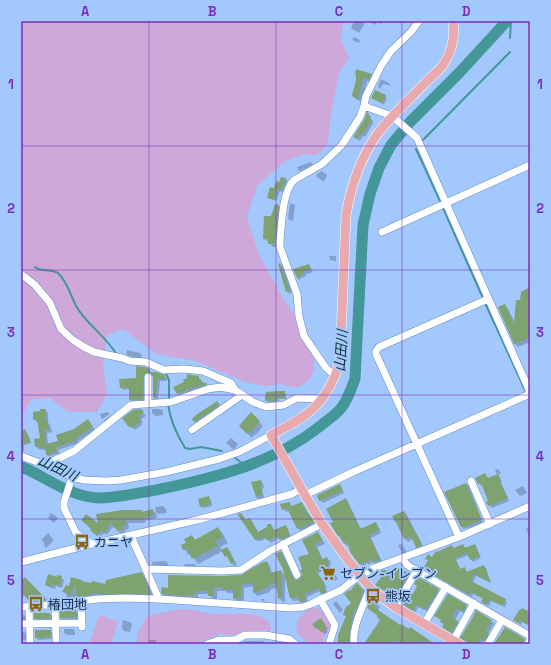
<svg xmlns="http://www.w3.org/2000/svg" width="551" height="665" font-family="'Space Grotesk','Noto Sans JP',sans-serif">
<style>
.green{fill:#cda8d9}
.shadow{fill:#0003}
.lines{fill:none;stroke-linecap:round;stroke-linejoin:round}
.stream{stroke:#439799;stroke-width:2}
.river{stroke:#439799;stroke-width:11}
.building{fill:#7ea270}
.minor-casing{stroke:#5f8bca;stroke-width:8}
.major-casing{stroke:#fff;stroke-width:10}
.minor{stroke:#fff;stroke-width:7}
.major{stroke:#e8aaae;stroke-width:9}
.grid{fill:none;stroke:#7b2cbf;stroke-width:1;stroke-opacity:0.55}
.labels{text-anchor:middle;stroke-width:3.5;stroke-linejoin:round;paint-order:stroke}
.poi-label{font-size:13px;fill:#1b2d48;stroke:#a3c8fd;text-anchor:start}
.water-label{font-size:14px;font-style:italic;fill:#093334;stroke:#a3c8fd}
.neatline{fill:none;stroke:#7b2cbf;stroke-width:1.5}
.grid-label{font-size:13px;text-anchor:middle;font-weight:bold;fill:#7b2cbf}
</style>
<rect width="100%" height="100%" fill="#a3c8fd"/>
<path class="green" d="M21,21H343L341,40L349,59L339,72L330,121L328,143L323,150L314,156L305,154L287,160L258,184L247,217L259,255L286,303L295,315L301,334L314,359V370L309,380L297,388L281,384L265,386L245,382L195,361L157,354L123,329L107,335L103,366L107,394L97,412H68L50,398L32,399L21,416Z
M317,608C326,613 325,618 331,624V629L326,632L322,644H309L298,634L296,626L299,619L307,609Z
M179,609C189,609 198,611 207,613C225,616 249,610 266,619C270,622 271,626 271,630L241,633L232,636L221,634L196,644H137V634L147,616Z
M99,615L118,621L111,644H89Z"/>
<path class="shadow" d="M354,21H366L359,33L351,28Z
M368,21H383L381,24L377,22L376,25Z
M354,37L360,40L359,43L352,40Z
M371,74L374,78L372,82L367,81L362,101L357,100L354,96L357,80Z
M381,79L389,83L391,86L383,84L380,89L378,86Z
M385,96L387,98L384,105L372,98Z
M368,114L371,116L370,118L373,121V123L365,137L363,136L360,141L354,137L365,120Z
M311,162L313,165L300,171H299L297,167Z
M322,171L327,175L324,182L316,176L317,174Z
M285,179L288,181L284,193L280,191L276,201L271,199L268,197L271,188L279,190L276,187L279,183Z
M290,203L295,205L293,221L288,219Z
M278,206L282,209L278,247H273L269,242L264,239L272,217Z
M329,256H336V261L330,260Z
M280,264L283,266L292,292L289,294L287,291Z
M309,265L313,272L305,275L306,276L301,278L300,280L297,278Z
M530,288V342L518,347L515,344L499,308L505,305L508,309L515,323L522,292Z
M127,350L140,353L142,356V359L129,356L126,354Z
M149,370L152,373L164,376L167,378V381H160L158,400H156L154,398V377L153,375H148L145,401L132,402L130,400V391L128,389L123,390L121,387L137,379Z
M198,377L203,384L209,386L197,390L195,389L180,396L178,394L175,388Z
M284,392L286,394V399H279V401H276V402H268L266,400Z
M220,405L221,407L197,424L193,419Z
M152,409H160L163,411V415L155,416L152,413Z
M45,410L48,413V423L50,425L52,432L47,433L48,444L59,441L88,420L95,430L78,441L79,443L58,450L60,454L53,455V457L50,458L47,455L46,450L38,449L36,446L41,439L39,422H37L34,419Z
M141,410L146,416L141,419L143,422L141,424L142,425L135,430L124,418Z
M108,412L110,414L102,419L100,414Z
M251,414L263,426L256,435L255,434L252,438L240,426Z
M112,415L113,417L105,422L103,421Z
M29,436L31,443L24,445V451H21V441Z
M231,438L238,444L234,450L226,443Z
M498,469L501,473L498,475L500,478L502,482L501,483L509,501L492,508L487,502L490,501L483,485L481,486L479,483L485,475L489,479L498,475L497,474L495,470Z
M260,481L263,483L264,488L262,489L264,498L259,499L256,497Z
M466,484L469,486L483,523L464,529L461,526Z
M340,485L344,493L323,503L320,500Z
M523,486L527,493L520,496L515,490Z
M208,497L211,500L212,506L203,508L201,506Z
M346,499L348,502L361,529L376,523L378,526L381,533L371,538L382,562L376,564L373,561L369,565L367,563L363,567L349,545L347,546L339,536L334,522Z
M289,503L292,507L302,503L316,525L300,531L289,511L286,512L281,505Z
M163,506L166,509L167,513L158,514L156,512L155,507Z
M142,511L144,513L153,511L156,513L157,518L145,521V523H128L129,528L125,531V533L121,534L113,526L107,535L104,533L100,538L94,533L99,526L97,515Z
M404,512L407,515L424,548L420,550L416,547L413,539L408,542L405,539Z
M51,513L58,518L54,523L48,518Z
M246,521H252L258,533L271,525L274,531L287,528L291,537L283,541L280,537L271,543L267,538L261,541H257Z
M530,527V537L526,529Z
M218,528L223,534L228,543L220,547L222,550L227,548L229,550L237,565L234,566L223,551L198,564L191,554L189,555L184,549L192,537L196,540Z
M48,533L54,540L46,548L44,545V542L41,540Z
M318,533L325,544L317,547L323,560L327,558L330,561L331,565L329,566L338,579L335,581L324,569L318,574L327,587L325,589L329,594L324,596L320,591L307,597L308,603L303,604L299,600L293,601L291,598L281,552L283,555L295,580H300Z
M402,544L408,554L403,555L398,545Z
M463,545L466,549L475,545L481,558L473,562L469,555L456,560L461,570L465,569L468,572L484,566L486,568L491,583L476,576L473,583L505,600L507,602L505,607L491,601L489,606L484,604L482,602L484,599L473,594L472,597L427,571L429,561L426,558H432L437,553L452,546L455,549Z
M166,561L168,564V567L155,566L152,564V562Z
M267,562L270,566L272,573L281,571L285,575V602H283L279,598L278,587L270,590V592L257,596L254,592V586L244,588V600L237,602L234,599V593H227L225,591H217V599H213L209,594H198V598L167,597L163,594L169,589L222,577L242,576Z
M184,564H195L196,566H185Z
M409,573L411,575L397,599L379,587L383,576Z
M141,574L146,578L154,598H104L95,596V599L82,600L77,595L72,602L64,592L81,580L83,582L105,586Z
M58,576L64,580L62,588L56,586L55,589L49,587L46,585L58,578Z
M25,579L49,604H38L35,602L34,604L21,592V582Z
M357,585L366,593L359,610L356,613L352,626L351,644H339L352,603L350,592Z
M438,590L441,592L429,612L418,607L416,612L406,606L413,595Z
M448,596L469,609L466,614L460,611L455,620L461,624L455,635L446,630L443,627L444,625L441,622L442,620L436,616Z
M261,599H264L265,602L262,601Z
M336,601L343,610L340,613L333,604Z
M377,604L380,607L378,611L401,626L433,644H401L398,642V644H365L381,620L379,616L368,608Z
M76,611L78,614L79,619L64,620L61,618Z
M476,612L494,623L488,634L490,636L486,643L483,641L481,644H470Z
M530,613V626L522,622L521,625L514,620Z
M50,614L52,616V620L38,621L35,618Z
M21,615H24L26,618V621L21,622Z
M123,620L130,622L132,624L130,632L124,631L122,628Z
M323,622L328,629L326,630L328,632L325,634L316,628Z
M64,629H73L75,632V635H67L64,633Z
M50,631L53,633V639L38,640L36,637Z
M21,632H24L27,634V640L21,641Z
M149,640H155L157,644H149Z
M246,641H263L265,644H240Z"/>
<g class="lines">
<path class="stream" d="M510,38L511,21
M422,141L510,52
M416,149L440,201
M443,208L482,296
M35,267C42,273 51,268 58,273C67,281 71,296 76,306C86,324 106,336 117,355
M486,305L525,390
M165,372L169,380V400
M168,404C170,419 177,435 185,448L190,449L201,447L222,451
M235,458L246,466"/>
<path class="river" d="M21,467L29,470C51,481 73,497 99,498C117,498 138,493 156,490C214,478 272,464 319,427C326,421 336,415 342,407C348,399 351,389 355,379L363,225L370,194L379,168L391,145L410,122L459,73L507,21"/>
</g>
<path class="building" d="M356,69L372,74L369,79L363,78L358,99L353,97L352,95L356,80V75H355Z
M375,90L386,95L382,103L371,98Z
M367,112L369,113L368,116L371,118V121L362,135L360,134L357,139L353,137L364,120Z
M281,177L286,178L281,191L274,188L276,181L279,182Z
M270,187L277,189L274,200L267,198Z
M275,204L279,205L275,244H268V239H263L264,216H271Z
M280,263L290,290L286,292L278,264Z
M309,264L311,269L303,272L304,274L297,278L293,269Z
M530,287L529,338L514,344L498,307L505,304L514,324L516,300H520L521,292Z
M136,366L145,367L150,369V372H156L165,375V379H157L156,398H153V377L150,373H146L144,375L143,399L129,400V389H127V387L120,388L119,379L136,378Z
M187,374L199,376V379L200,378L202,382L208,384L193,388V387L177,394L173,387L184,382L183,380L187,378Z
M279,391H285V398H277V399H275V401H265V395H266V392Z
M217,401L220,405L194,422L192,419L196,415Z
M40,409H46V421H48L49,430H45L46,444L58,441L56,435L74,429L88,419L93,427L76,438L77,440L56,447L57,451L50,453L51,455H46L45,448H40L39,446L35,447L34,439L40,438L37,419L33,420V412L40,411Z
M141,409L144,412L139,416L141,419L139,421L140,422L132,428L128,426L122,418L133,410Z
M251,412L260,421L251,432L250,431L247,434L239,426Z
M25,429L29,437L30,442L21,446V431Z
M485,473L488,478L498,474L501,480H499L508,498L489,506L486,503V502L488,501L485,493L481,483L478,484L475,478Z
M261,480L262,486H260L263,495L256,497L251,482Z
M466,483L482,520L464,527H461L444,492Z
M340,484L343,491L319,501L317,495Z
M209,496L211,504L200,507L198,499Z
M346,498L360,529L376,522L379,530L369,535L380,559L373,563L371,559L365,563L364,562L360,565L350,552V551L347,542L344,544L340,536H338L334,530L330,523L333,522L326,509Z
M290,502L291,506L302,502L308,515L309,514L314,522L306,527L305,526L297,529L287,508L282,510L280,504Z
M153,509L154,515L143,518V520H125L126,525L122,527L123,530L117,531L116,527L113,528L112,521L104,533L101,530L97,536L90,530L91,529L81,520L86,514L98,523L96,514L123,510H142V512Z
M404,511L416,535L417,534L422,545L416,548L411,536L404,539L396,522H395L392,516Z
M241,513L246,520L250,518L258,532L267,527V524H271L274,530L286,525L290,535L280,540L277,536L268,541L265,537L255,540L237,514Z
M218,527L223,537L215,541L218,546L192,559L187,549L183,550L181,545L186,543L184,539L192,535L195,540Z
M318,532L323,541L315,544L322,559L327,557L329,562L327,563L336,576L331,579L321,567L316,571L325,584L323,586L327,591L321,594L318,588L305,594L306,601L299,602L298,597L290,598L283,569L275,554L281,551L293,577L296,580L299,579L302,575L300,570L302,569L298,557L309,554L302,540Z
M463,544L465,548L475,544L480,556L470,560L467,553L455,558L460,569L465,567L466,572L484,565L490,582L474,574L471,581L506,599L503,605L489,600L487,604H485L481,602L483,598L471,592L469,595L423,569L428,560L425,559L428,554L432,557L436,551L437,552L452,545L454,548Z
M227,547L235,562L231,564L227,556L225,557L221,550Z
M267,561L270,573L281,570L282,598L278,599L276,583L267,586V588L253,593V583L241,585V597L233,599V589L223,590L222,587L213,588V596H208V591H195V595L186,596L162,594L161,592L162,587L168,588V575L222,576L241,575L261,563Z
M397,567L407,572L408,571L410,572L395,598L375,585L382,576L380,574L382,570H385L394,574Z
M142,572L151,594H99L92,592L91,595L78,597L76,596V584L69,598H67L68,593L62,592L66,585L69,586L71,577L82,580L81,581L91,583L92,581L105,584L106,580Z
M48,574L57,577V575L62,576L60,586L53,584L52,587L45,585Z
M25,577L47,600L33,601L31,599L29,601L24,595L21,598V581Z
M418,577L439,589L426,610L416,605L413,611L402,604L410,592L413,594L417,586L414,584Z
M357,583L364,590L357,608L354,611L350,630L349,644H338V635L346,616L343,615L345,608L351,603L344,594L349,590L350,591Z
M448,594L467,605L463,612L457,608L452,617L458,621L452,633L442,627L444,624L440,622L441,620L434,616Z
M371,598L377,603L375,608L400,625L401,624L409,629L410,627L435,644H401L396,640L394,644H364L380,620L377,617L378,616L367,608Z
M522,608L530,612V626L519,620L518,623L513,620L520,609L521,610Z
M76,610L77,617L60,618V611Z
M476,610L492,620L486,631L489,633L484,641L480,639L478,644H470L460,638L473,617V616Z
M34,613H50V618L34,619Z
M321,618L326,626L325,627L326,629L321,632L319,629L318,630L317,628H315L312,624Z
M505,627L525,639L523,644H494Z
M35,630H51V637L35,638Z"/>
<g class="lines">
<g class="minor-casing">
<path id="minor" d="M364,106L392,116L417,138L530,392
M382,232L530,165
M21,274L35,285L50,303L61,329L73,340L84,347L94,352L122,358L130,361L146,362L164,370L184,369L203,371L231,383L236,391
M335,376L326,368L304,336L299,317L297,294L280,247V240C282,224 282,192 294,180L322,164L342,145L360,117L364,106L366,96L381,66L391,51L411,32L419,21
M148,404V377
M192,430L242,395
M21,456L45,465L72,477L84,480L107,481L121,480L166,472L219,459L239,452L271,435
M45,465L74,451L131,405L171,402L208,389L220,387L235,390L253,402L266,407L284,405L297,398L321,399
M72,477L64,502V508L76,533L92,544
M471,481L490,524
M305,495L353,472L530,394
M131,536L159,599
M459,537L376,354V351L379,347L488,299
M283,544L297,575
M402,558L407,565L530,636
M21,562L92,544L197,520L292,494L301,489
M147,569L222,571L241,570L270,551L322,524
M320,599L335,625L329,644
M81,601L82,627
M55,605L56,639
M29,606L30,641
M21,607L61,604L97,599L125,598L159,599L291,608L303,607L311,604L341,590L360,575L374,568L459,537L530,506
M395,607L417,570
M21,624L82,623
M424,624L446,587
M453,641L474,603
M207,644L219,640H235L245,635H265L289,639L295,644
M354,644C352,627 362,609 368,593L371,589
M488,644L502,620
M528,644L530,640"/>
</g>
<g class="major-casing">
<path id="major" d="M453,21C455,35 452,50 445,62C441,69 432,76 426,82C410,99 392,115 378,133C361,157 351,186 346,215L340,360C335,381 322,404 304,416C294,423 282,429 271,435L305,495L322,524L348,560L371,589L395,607L459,644"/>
</g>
<use href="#minor" class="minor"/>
<use href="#major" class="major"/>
</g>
<path class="grid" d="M149,21V644M276,21V644M402,21V644M21,146H530M21,270H530M21,395H530M21,519H530"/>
<defs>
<g id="bus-bare" transform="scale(1.2)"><path d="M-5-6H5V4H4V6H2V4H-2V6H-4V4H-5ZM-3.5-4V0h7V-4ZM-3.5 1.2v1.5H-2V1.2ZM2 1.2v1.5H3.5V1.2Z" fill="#8e6208" stroke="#a3c8fd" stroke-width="2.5" paint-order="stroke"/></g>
<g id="supermarket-bare" transform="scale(1.2)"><path d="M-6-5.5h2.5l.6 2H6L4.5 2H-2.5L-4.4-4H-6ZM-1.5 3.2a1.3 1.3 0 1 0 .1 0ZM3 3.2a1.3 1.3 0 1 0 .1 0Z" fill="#8e6208" stroke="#a3c8fd" stroke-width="2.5" paint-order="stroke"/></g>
</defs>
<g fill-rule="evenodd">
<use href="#bus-bare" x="82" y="542"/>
<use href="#supermarket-bare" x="328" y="573"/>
<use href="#bus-bare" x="373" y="596"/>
<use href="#bus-bare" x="36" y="604"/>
</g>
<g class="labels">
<g class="poi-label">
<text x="94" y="547">カニヤ</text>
<text x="340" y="578">セブン-イレブン</text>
<text x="385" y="601">熊坂</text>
<text x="48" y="609">椿団地</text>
</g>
<g class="water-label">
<text transform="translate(341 351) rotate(-86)" y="5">山田川</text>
<text transform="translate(58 468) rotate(25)" y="5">山田川</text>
</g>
</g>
<rect width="551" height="665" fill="none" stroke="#a3c8fd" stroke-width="44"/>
<rect x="22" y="22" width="507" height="621" class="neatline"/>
<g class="grid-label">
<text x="85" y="16">A</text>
<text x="212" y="16">B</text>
<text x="339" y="16">C</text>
<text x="466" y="16">D</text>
<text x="11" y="89">1</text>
<text x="540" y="89">1</text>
<text x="11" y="213">2</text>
<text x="540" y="213">2</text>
<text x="11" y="337">3</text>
<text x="540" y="337">3</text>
<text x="11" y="461">4</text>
<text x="540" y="461">4</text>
<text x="11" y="585">5</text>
<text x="540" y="585">5</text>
<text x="85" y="659">A</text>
<text x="212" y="659">B</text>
<text x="339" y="659">C</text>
<text x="466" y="659">D</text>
</g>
</svg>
